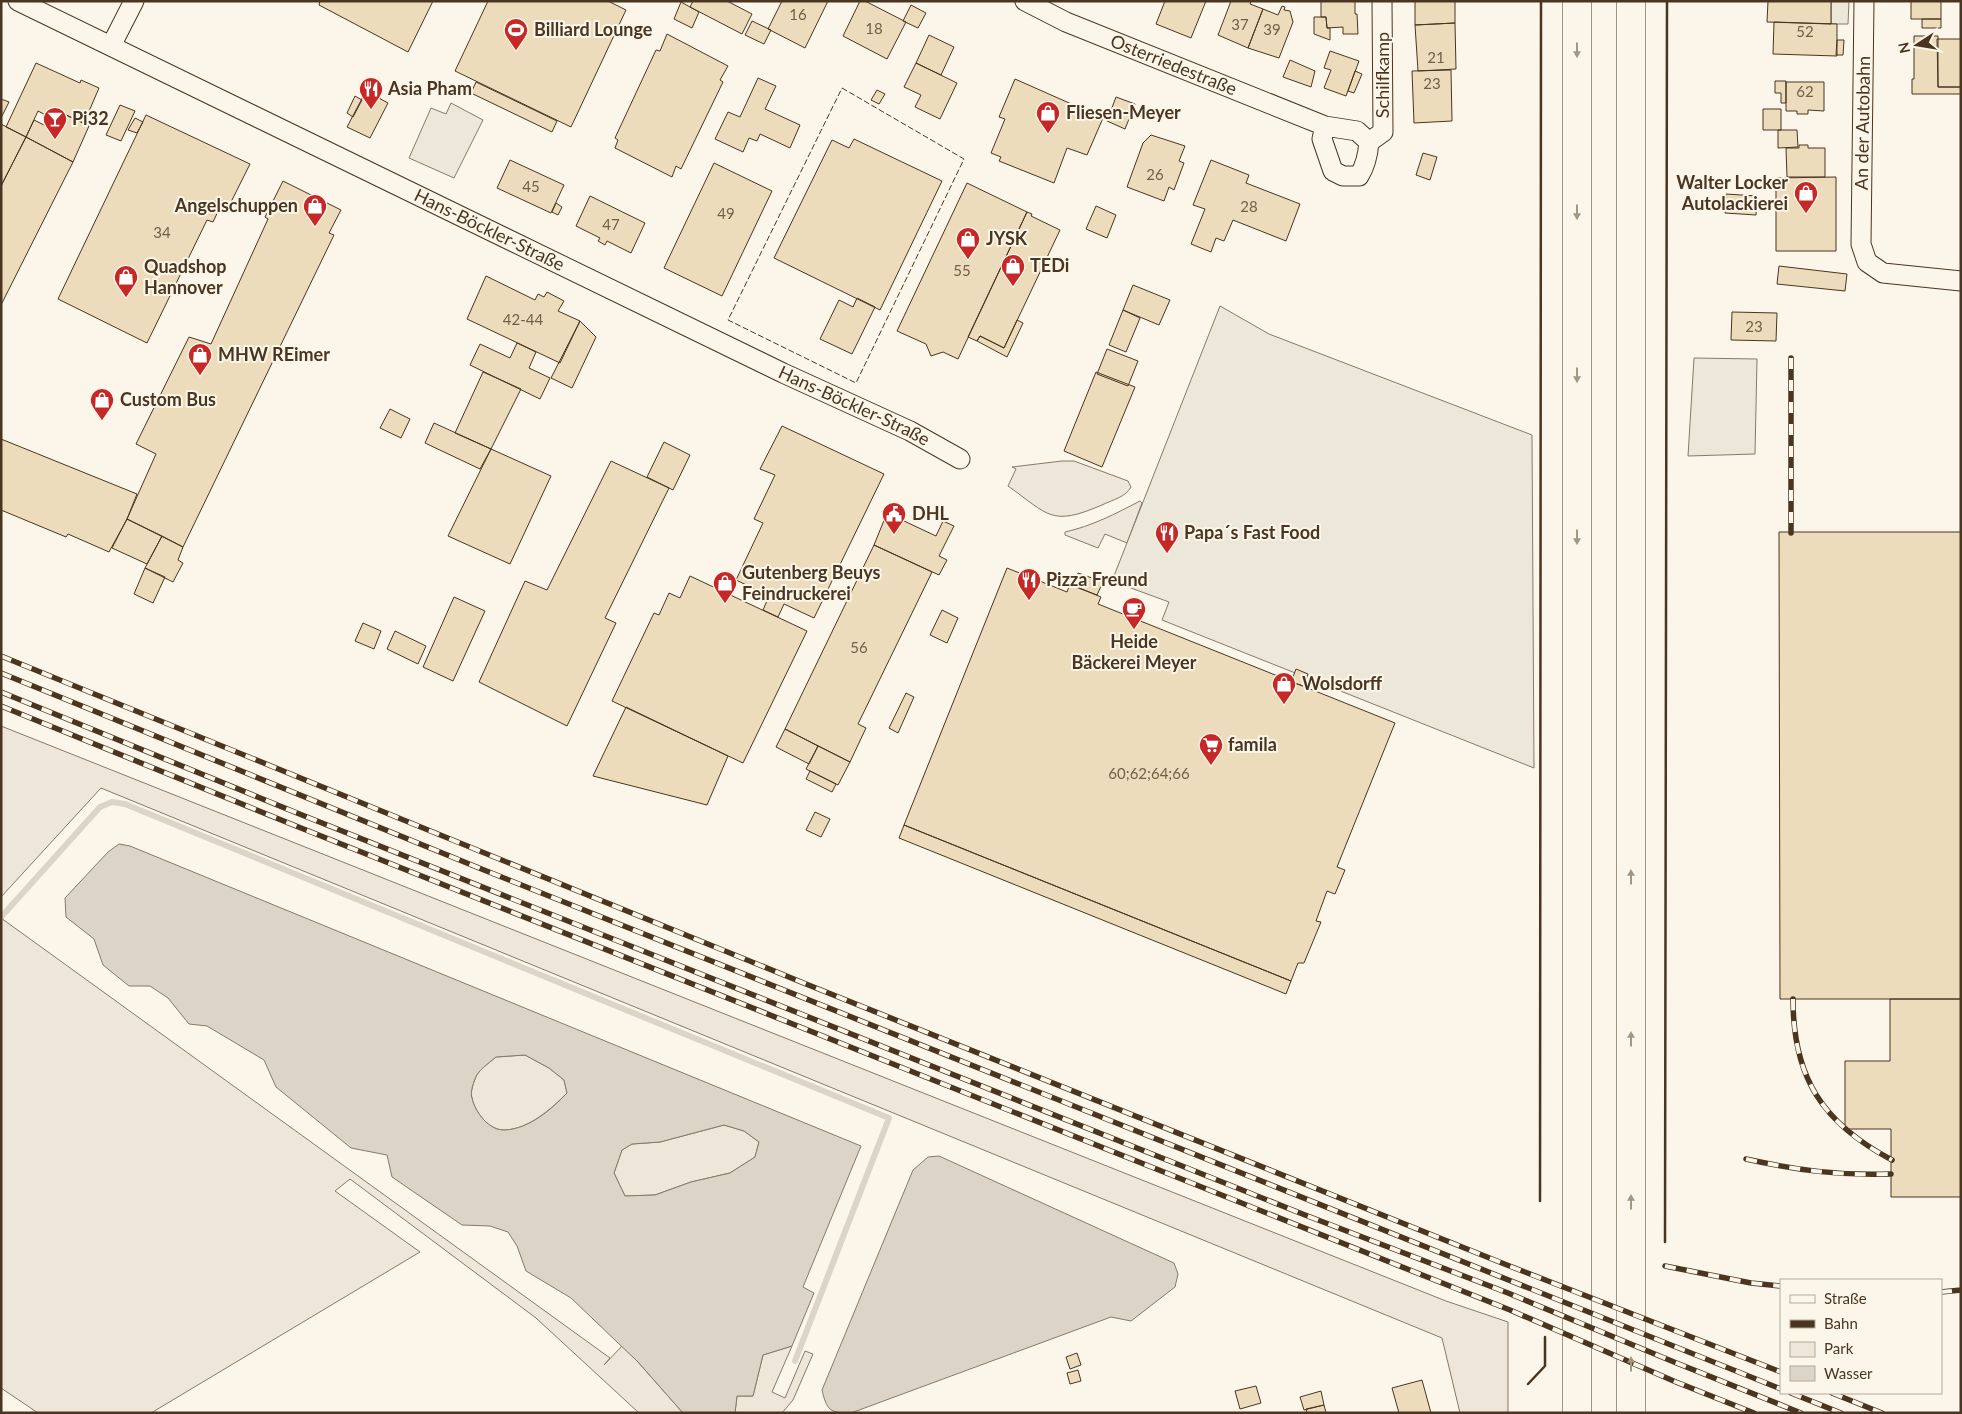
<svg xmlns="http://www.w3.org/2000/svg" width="1962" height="1414" font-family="Lato,sans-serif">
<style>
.green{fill:#ede6d9;stroke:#887966}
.parking{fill:#ede7d9;stroke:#887966}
.water{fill:#dcd4c6;stroke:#887966;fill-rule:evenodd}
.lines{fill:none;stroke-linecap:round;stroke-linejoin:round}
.stream{stroke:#dcd4c6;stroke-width:6}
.building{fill:#ecdcbc;stroke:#4a3520}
.minor-casing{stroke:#4a3520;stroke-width:21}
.motorway-casing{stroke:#4a3520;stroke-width:29}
.minor{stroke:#fbf6e9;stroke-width:19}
.motorway{stroke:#fbf6e9;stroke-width:28}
.rail-casing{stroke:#4a3520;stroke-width:5.5}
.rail{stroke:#fbf6e9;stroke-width:4;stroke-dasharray:11;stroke-linecap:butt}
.fence{stroke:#4a3520;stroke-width:1;stroke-dasharray:6 2.5;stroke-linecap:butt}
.wall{stroke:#4a3520;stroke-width:2.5}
.oneway{fill:#a29684}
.labels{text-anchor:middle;stroke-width:4;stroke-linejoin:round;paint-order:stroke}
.number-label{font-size:15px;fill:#725f47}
.poi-label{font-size:18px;font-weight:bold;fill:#4a3520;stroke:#fbf6e9;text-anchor:start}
.street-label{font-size:18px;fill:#4a3520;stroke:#fbf6e9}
</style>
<rect width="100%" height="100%" fill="#fbf6e9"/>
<path class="green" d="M1062,461H1074L1128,481L1131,487C1126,497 1112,500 1102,505C1051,527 1049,515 1008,486L1016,469L1012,467Z
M1140,501L1142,503L1127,543L1105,534L1098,548L1065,535V532C1092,526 1115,514 1140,501Z
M1,726L1446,1301L1508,1322V1413H1460L1442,1338L101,788L1,897Z
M1,918L610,1358L604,1365L622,1346L638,1362L683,1413H639L536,1318L350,1179L335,1191L420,1252L151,1413H38L1,1388Z
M525,1055L549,1068L564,1080L567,1093C551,1109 529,1129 505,1130C489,1131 475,1112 472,1098C470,1093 473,1084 475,1079C477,1071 489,1063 496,1057Z
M724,1125L744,1131L759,1142L755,1157L730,1173L691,1182L655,1195L625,1196L614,1173L622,1150L632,1144L660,1142Z
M792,1346L772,1392L785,1398L805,1351L813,1354L793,1400L782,1413H735L737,1396H753L763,1355Z"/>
<path class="parking" d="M1831,1H1849L1848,24H1831Z
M451,103L483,120L454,178L409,158L431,108L446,114Z
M1220,306L1269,334L1532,435L1534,768L1162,620L1169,602L1112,581Z
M1694,358L1757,359L1755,454L1688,456Z"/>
<path class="water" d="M119,844L130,846L861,1146L803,1287L814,1293L792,1346L763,1355L753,1396H737L735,1413H683L638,1362L571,1298L526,1271L517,1246L508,1232L490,1226L462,1225L392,1177L387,1155L351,1148L276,1087L264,1060L207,1026L189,1024L168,998L150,986H129L103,965L94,939L66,917L65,898L108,852ZM525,1055L549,1068L564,1080L567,1093C552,1109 529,1129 505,1130C489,1131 475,1112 472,1098C470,1093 473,1084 475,1079C477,1071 489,1063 496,1057ZM724,1125L744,1131L759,1142L755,1157L730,1173L691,1182L655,1195L625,1196L614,1173L622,1150L632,1144L660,1142Z
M939,1156L1174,1263L1178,1274L1175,1287L1131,1321L1111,1317L851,1413C830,1413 827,1411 822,1390L913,1170L928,1157Z"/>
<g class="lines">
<path class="stream" d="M2,916L100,807L112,802L125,804L889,1118L795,1361"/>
</g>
<path class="building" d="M320,1H433L408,52L319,5Z
M488,1H608L626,10L571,127L455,71Z
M693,1H727L752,14L742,34L690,7Z
M782,1H828L805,48L768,29Z
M860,1H865L906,22L887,59L843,36Z
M1165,1H1206L1191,38L1156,24Z
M1231,1H1251L1250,4L1263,9L1248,48L1218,35Z
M1321,1H1355V14H1357L1358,34H1343V27L1327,28L1326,17H1321Z
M1415,1H1455V23L1415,25Z
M1768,1H1831V24L1767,22Z
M1911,1H1941V19H1911Z
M681,2L699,12L692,28L674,19Z
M911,5L926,13L918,28L903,21Z
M1282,6L1285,7L1284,10L1290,11L1293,22L1279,58L1248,48L1263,9L1278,15Z
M1314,17H1326L1327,28H1330V40L1314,34Z
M1922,19H1941V28H1922Z
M752,21L771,30L764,44L745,35Z
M1774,22L1837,24V56L1773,54Z
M1455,23L1456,69L1418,71L1415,25Z
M667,34L728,66L720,80L723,82L681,169L676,166L672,177L615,148L618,140L615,138L656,50L660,51Z
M929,35L954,47L941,75L916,63Z
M1914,36H1938V87H1961V94H1912V79H1914Z
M1937,39H1961V87H1938Z
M1837,40H1844L1843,55H1836Z
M1330,51L1359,61L1346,96L1324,88L1331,70L1324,68Z
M1290,60L1315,71L1311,87L1283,77Z
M36,63L80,83L81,80L99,88L84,123L66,115L63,124L38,111L26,137L6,127Z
M916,63L957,83L940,119L915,107L921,95L904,87Z
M1451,70L1452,121L1414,123L1412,71Z
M1355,71L1362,74L1354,93L1348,91Z
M758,78L776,86L765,109L800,125L790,148L760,134L757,141L749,138L743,152L715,139L728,112L740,117Z
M1015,79L1103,118L1087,155L1067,148L1054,183L999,161L1001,157L991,153L1005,119L999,117Z
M1775,81H1786V103H1781V93H1775Z
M476,82L557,121L552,132L471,93Z
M1786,82H1824V111L1808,110V114H1797V111H1786Z
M369,87L382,93L379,99L367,92Z
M877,90L885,94L879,104L871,100Z
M366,91L388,103L370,138L347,127Z
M355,96L362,100L353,117L347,113Z
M1116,97L1135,104L1125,129L1107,121Z
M1,99L9,102L1,118Z
M120,105L135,111L121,141L106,135Z
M1763,109H1781V130H1763Z
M66,115L89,126L73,162L26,137L34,120L58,132Z
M146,115L250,164L230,204L217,199L215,203L221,205L213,222L207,220L147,343L58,299Z
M135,118L143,122L137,133L128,130Z
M1,124L26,137L1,186Z
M1778,130H1797L1798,147L1778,148Z
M1151,135L1185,146L1179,161L1184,163L1174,190L1169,187L1164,201L1127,187L1143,143Z
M26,137L73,162L1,305V186Z
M854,139L942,181L880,310L774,258L832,140L849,148Z
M1799,145H1808V148H1825V177H1787L1786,148H1799Z
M1423,153L1437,157L1430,180L1416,175Z
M510,160L564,185L551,213L497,188Z
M1211,160L1249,175L1246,183L1300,204L1286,241L1233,220L1224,241L1216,238L1211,252L1191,244L1205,209L1193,205Z
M714,163L772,191L722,296L664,268Z
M1836,177V251H1776V178Z
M283,181L341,210L329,233L334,235L183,547L127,519L156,454L136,444L189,337L211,344L268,219L265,217Z
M967,183L1027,212L958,359L943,352L931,356L926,344L897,331Z
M1726,194L1757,196L1756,215L1725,213Z
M590,196L645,223L631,253L607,241L605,245L598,241L600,238L576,226Z
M556,203L562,207L558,215L552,212Z
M1096,206L1116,215L1107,238L1086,229Z
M1027,212L1032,214L1031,216L1060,230L1004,348L980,336L977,341L968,337Z
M1779,266L1847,274L1845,291L1777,284Z
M486,276L535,300L538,294L544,297L547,292L564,301L558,311L580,321L560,363L467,319Z
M1133,285L1170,300L1159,325L1123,310Z
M857,298L875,307L852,354L820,339L839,300L853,307Z
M1123,310L1140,318L1126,352L1109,345Z
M1732,312L1777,313L1776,341L1731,340Z
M1017,320L1023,323L1007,357L977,341L980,336L1004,348Z
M580,321L596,337L572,388L551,378Z
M517,343L536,352L529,368L550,378L540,399L470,365L480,344L510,358Z
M1107,349L1138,361L1128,386L1097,374Z
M483,372L521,389L491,449L455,433Z
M1096,372L1135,387L1102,467L1064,451Z
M390,409L410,419L401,438L380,428Z
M434,423L491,449L480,469L425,443Z
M782,426L884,474L814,618L784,604L778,617L763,610L769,596L736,580L763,523L754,519L775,475L760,469Z
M1,439L137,494L127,519L109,552L68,534L66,537L1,510Z
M664,442L690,455L673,490L647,477Z
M491,449L551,476L510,564L448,536Z
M611,461L669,488L605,618L616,623L567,726L479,682L525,581L547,590Z
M887,513L936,536L943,521L954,526L939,556L947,560L939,575L874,545Z
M127,519L162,536L147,564L112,548Z
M1779,532H1961V999H1780Z
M162,536L183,547L178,560L183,563L173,582L145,568Z
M874,545L932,572L858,724L866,728L850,762L785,729Z
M145,568L165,577L153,603L134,594Z
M1007,568L1067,592L1070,584L1101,597L1098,604L1395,723L1337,867L1345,870L1335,894L1327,891L1316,921L1321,922L1304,963H1298L1291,981L904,825Z
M1078,573L1103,582L1097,595L1073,586Z
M690,576L807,631L743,763L612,701L654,613L659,615L669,593L680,598Z
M454,597L485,611L453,681L423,667Z
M942,610L958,618L947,643L930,635Z
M363,623L381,631L374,649L355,641Z
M395,631L426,646L418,664L387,649Z
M1296,669L1308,674L1303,686L1291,682Z
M906,693L914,697L898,733L889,728Z
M626,707L728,756L707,805L593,776Z
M785,729L818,746L809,764L776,747Z
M818,746L850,762L838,785L806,769Z
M810,771L836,784L832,792L806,779Z
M815,812L830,819L821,837L806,830Z
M904,825L1291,981L1286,994L899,838Z
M1890,999H1961V1197H1891V1129H1845V1061H1890Z
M1077,1353L1081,1365L1070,1369L1066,1357Z
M1078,1370L1081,1381L1070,1384L1067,1373Z
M1422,1380L1431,1413H1399L1392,1388Z
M1256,1386L1261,1403L1240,1409L1235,1391Z
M1321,1391L1324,1405L1304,1410L1300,1397Z
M1324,1405L1326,1413H1307L1306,1409Z"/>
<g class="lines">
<g class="minor-casing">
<g id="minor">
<path id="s1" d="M18,1L783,373L910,431L960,459"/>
<path id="s2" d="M1025,1L1066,22L1325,126L1357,131L1369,142C1368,155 1366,165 1359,176H1343L1333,171L1322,139L1325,126"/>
<path d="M1864,1L1861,244L1867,262L1883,273L1961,281"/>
<path d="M111,46L134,1"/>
<path d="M1369,142L1383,132L1382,1"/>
</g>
</g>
<g class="motorway-casing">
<path id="motorway" d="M1577,1V1413
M1631,1413V1"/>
</g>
<use href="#minor" class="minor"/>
<use href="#motorway" class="motorway"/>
<g class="rail-casing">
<path id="rail" d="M1791,358V533
M1,656L806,984L1507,1265L1781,1372
M1,673L484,870L1781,1389
M1,692L297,813L1305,1215L1508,1293L1674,1362L1801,1413
M1,706L296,826L1510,1310L1676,1382L1754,1413
M1793,999C1793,1077 1822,1123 1892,1160
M1746,1159C1796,1170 1840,1176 1891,1174
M1665,1266L1751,1283L1781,1286
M1941,1292L1961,1290
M1791,1393L1841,1413
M1832,1393L1882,1413"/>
</g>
<use href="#rail" class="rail"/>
<path class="fence" d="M842,88L964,159L856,383L728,320Z"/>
<path class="wall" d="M1540,1201L1541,1
M1665,1242L1667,1
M1528,1384L1545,1366V1337"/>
</g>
<defs><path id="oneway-solid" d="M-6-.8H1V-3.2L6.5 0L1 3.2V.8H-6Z" transform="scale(1.25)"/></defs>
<g class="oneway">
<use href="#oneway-solid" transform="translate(1577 50) rotate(90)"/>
<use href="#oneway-solid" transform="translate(1577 212) rotate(90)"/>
<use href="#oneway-solid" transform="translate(1577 375) rotate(90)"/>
<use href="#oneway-solid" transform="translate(1577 537) rotate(90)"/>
<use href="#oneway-solid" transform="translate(1631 877) rotate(-90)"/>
<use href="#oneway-solid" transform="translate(1631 1039) rotate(-90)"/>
<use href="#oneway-solid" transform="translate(1631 1202) rotate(-90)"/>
<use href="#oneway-solid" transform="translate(1631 1364) rotate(-90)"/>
</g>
<defs>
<g id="stadium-pin" transform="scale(1.25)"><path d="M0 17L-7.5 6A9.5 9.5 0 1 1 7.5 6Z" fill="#c62828" stroke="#fbf6e9"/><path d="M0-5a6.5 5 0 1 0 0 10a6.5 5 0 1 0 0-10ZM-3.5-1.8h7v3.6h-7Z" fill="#fff"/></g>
<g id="restaurant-pin" transform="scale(1.25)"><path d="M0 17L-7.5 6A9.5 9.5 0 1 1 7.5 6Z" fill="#c62828" stroke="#fbf6e9"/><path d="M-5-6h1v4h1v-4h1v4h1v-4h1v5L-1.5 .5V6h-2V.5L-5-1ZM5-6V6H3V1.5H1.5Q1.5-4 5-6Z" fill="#fff"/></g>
<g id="shop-pin" transform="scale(1.25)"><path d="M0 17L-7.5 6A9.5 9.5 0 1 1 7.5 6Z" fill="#c62828" stroke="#fbf6e9"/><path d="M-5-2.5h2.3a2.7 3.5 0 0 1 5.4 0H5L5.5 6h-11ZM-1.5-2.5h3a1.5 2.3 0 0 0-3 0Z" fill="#fff"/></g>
<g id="bar-pin" transform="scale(1.25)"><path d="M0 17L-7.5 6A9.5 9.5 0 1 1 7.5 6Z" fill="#c62828" stroke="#fbf6e9"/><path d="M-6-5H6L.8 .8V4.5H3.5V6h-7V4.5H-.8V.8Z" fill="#fff"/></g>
<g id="civic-pin" transform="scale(1.25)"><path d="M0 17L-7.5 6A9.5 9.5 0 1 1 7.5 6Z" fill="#c62828" stroke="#fbf6e9"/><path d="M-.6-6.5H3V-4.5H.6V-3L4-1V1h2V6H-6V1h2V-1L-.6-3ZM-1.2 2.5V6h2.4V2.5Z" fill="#fff"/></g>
<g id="cafe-pin" transform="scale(1.25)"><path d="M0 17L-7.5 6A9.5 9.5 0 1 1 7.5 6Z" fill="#c62828" stroke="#fbf6e9"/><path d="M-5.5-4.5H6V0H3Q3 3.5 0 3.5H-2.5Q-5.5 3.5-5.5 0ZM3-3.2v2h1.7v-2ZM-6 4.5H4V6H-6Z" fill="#fff"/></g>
<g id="supermarket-pin" transform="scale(1.25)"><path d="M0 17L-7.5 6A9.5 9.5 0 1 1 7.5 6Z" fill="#c62828" stroke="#fbf6e9"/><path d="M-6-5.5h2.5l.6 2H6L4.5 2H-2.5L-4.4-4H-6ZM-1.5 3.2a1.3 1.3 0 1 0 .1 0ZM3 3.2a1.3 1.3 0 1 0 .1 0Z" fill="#fff"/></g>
</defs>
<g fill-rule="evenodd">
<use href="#stadium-pin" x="516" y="30"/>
<use href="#restaurant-pin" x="371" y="89"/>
<use href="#shop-pin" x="1048" y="113"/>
<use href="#bar-pin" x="55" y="119"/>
<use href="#shop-pin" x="1806" y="193"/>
<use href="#shop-pin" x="315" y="206"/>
<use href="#shop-pin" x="968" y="239"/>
<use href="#shop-pin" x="1013" y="266"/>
<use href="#shop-pin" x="126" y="277"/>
<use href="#shop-pin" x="200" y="355"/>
<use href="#shop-pin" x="102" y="400"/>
<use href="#civic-pin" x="894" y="514"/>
<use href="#restaurant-pin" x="1167" y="533"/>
<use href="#restaurant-pin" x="1029" y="580"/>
<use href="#shop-pin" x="725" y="583"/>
<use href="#cafe-pin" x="1134" y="609"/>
<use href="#shop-pin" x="1284" y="684"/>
<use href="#supermarket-pin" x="1211" y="745"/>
</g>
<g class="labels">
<g class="number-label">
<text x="798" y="20">16</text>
<text x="1240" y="30">37</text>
<text x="874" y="34">18</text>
<text x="1272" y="35">39</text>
<text x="1805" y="37">52</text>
<text x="1436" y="63">21</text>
<text x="1432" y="89">23</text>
<text x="1805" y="97">62</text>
<text x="1155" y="180">26</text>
<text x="531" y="192">45</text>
<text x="1249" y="212">28</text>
<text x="726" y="219">49</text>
<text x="611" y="230">47</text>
<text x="162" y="238">34</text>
<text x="962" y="276">55</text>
<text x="523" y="325">42-44</text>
<text x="1754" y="332">23</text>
<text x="859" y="653">56</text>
<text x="1149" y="779">60;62;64;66</text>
</g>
<g class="poi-label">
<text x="534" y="36">Billiard Lounge</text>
<text x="388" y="95">Asia Pham</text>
<text x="1066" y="119">Fliesen-Meyer</text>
<text x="72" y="125">Pi32</text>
<text x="1788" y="189" text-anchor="end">Walter Locker<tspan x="1788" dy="21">Autolackierei</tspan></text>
<text x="298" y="212" text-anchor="end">Angelschuppen</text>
<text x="986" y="245">JYSK</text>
<text x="1030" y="272">TEDi</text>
<text x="144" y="273">Quadshop<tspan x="144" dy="21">Hannover</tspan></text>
<text x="218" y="361">MHW REimer</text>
<text x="120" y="406">Custom Bus</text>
<text x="912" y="520">DHL</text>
<text x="1184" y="539">Papa´s Fast Food</text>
<text x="742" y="579">Gutenberg Beuys<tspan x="742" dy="21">Feindruckerei</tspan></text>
<text x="1046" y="586">Pizza Freund</text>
<text x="1134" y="648" text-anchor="middle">Heide<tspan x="1134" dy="21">Bäckerei Meyer</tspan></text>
<text x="1302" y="690">Wolsdorff</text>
<text x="1228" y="751">famila</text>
</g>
<g class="street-label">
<text dy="6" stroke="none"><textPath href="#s2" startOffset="162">Osterriedestraße</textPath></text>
<text transform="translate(1383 75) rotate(-90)" y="6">Schilfkamp</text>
<text transform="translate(1863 123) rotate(-89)" y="6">An der Autobahn</text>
<text dy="6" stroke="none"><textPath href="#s1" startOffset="524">Hans-Böckler-Straße</textPath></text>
<text dy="6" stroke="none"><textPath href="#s1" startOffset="929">Hans-Böckler-Straße</textPath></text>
</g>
</g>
<rect width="1962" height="1414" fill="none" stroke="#4a3520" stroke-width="5"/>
<rect x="1780" y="1279" width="162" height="115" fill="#fbf6e9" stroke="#b4a999"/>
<rect x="1790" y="1295" width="25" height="8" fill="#fbf6e9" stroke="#b4a999"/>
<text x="1824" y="1304" font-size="15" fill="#4a3520">Straße</text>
<rect x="1790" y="1320" width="25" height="8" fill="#4a3520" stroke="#b4a999"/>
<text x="1824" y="1329" font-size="15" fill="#4a3520">Bahn</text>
<rect x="1790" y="1342" width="25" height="15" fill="#ede6d9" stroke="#b4a999"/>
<text x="1824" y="1354" font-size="15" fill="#4a3520">Park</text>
<rect x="1790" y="1366" width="25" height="15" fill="#dcd4c6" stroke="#b4a999"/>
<text x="1824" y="1379" font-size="15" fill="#4a3520">Wasser</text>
<g transform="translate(1917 45) rotate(258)" stroke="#fbf6e9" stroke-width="4" paint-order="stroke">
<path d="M0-4L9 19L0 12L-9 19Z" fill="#4a3520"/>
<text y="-8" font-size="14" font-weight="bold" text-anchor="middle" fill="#4a3520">N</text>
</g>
</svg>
